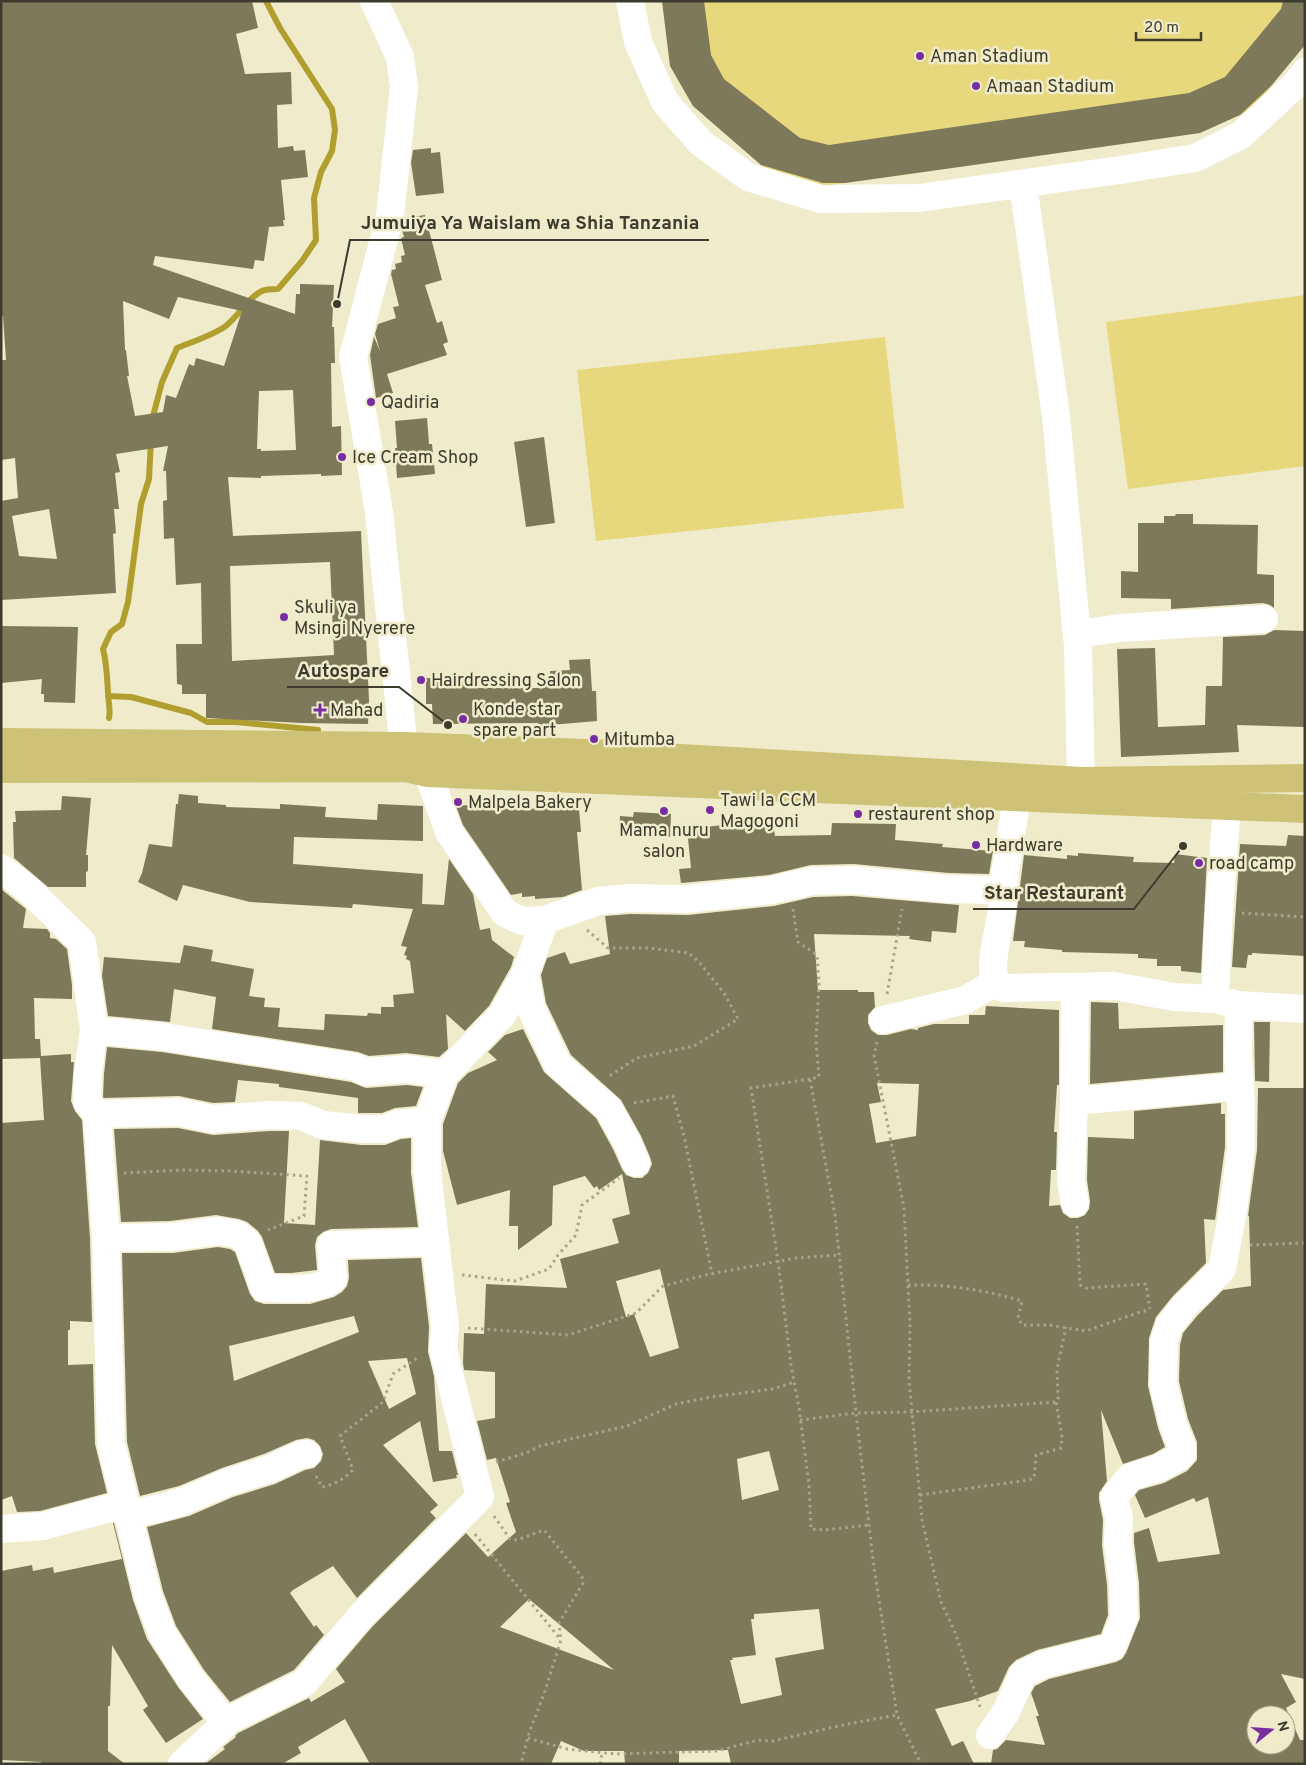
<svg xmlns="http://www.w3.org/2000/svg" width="1306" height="1765" font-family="Overpass,sans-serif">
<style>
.green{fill:#e7d87d}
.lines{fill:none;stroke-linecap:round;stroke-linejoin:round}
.stream{stroke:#b09f2f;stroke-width:6}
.building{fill:#7e795b;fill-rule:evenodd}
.path{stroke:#a9a58c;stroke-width:3;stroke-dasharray:2.5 4;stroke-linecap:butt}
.minor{stroke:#fff;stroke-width:28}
.major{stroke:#cdc276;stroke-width:28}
.poi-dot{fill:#772ea1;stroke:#f0ebca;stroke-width:2}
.labels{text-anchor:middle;stroke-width:5;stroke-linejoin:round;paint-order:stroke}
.poi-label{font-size:18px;fill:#3d3b2e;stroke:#f0ebca;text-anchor:start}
.leader{fill:none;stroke:#3d3b2e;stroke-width:2}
.callout-dot{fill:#3d3b2e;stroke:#f0ebca;stroke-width:2}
.callout-label{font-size:19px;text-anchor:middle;font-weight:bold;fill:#3d3b2e;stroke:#f0ebca;stroke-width:5;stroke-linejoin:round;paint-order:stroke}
</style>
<rect width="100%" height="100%" fill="#f0ebca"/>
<path class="green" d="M662,1H1305V45L1252,109L1200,133L824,186L774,176L693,106L670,66Z
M1305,295V466L1128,489L1106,322Z
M885,337L904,508L596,541L577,370Z"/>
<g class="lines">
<path class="stream" d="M152,420L162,382L177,348C192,342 208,337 223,328C238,318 247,298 262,291C266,289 273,289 278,289L302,261L316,240L314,198L321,172L332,151L335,130L332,109L280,28L266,1
M108,696L131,697L191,713L207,722H236L318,730
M109,718C111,709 108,702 108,693C107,678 107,664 103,649L111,632L122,624L128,602L141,504L149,479L151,440"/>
</g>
<path class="building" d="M1,1H252L258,28L236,34L245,74L291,72L292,104L277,105L278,148L293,146L294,151L305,150L308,177L281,180L285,220H283L284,226L269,227L264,261L255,260L253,269L155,256L153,265L295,314L296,294H300V284L334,285L332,327H334L335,363H331L332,427L341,426L342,475L321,476V474L261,476V478L228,477L233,536L361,531L369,700L368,724L301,723L206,718V694H182V685L177,684L176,644H202L201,583L176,585L174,538L164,539L163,501L167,500L166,471H163L168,446L116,454L120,472L115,473L119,509H114L116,533L113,534L116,593L1,600V501L18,498L15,458L1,460V360H6L3,316H1ZM178,297L242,311L224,366L196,358L194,366L189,364L176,398L166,395L163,412L135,416L127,376H129L126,350H125L123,301L169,319ZM293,390L296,450L261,451V449H257L259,391ZM49,509L57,559L19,556L12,516ZM330,562L334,655L232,661L230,566Z
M662,1H704L711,55L724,79L800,138L829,145L1189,93L1225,77L1281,9L1283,1H1305V45L1271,86L1240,115L1200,133L845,183H823L761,165L693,106L670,66Z
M431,148V153L440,152L444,193L416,196L411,163L413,150Z
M425,215L442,280L425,285L437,323L442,321L448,342L443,344L447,355L387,374L393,393L376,398L370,355L374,337L380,351L375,334L378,324L396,318L393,307L399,306L391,274L392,270L396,269L395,264L402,262L401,256L405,255L401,238L404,237L402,230L406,218Z
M427,418L429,444H432L435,474L397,478L395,448H397L395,421Z
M544,437L555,523L526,527L514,442Z
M1176,514H1193V524L1258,525L1257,574L1274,575V608L1270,605L1263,603L1171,609V599L1121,598V571L1138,572V523H1164V516H1175Z
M1,626L78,627L75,703L44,702V694H41L42,679L1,683Z
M1274,630L1305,631V727L1237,725L1239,752L1121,757L1117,649L1155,648L1158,727L1205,725L1206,686H1222L1223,637L1265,635Z
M590,659L592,691H596L597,721L538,726V723L433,724L432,704H426V678H472V688H536L543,687L542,675L550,674V671L570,670L569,660Z
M179,794L198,796V803L226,805V807L280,809V804L326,807L325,817L377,820L378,804L423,806V841L294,837L293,864L423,874L422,904L444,905L449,859L473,894L480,930L490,928L492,940L514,957L511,967L489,1006L465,1031L446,1014L448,1049L439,1057L406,1053L369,1056L358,1052L212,1029L216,997L174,989L170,1022L108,1016L102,976L104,957L180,963L184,945L213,950L211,961L254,969L249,996L265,998L264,1007L280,1008L278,1027L324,1030L325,1014L367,1016L368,1013L381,1014V1007H394L393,995L414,993L410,961L406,959L407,956L404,955L407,947L401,946L413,909L353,904L352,908L250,902L183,885L177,901L138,882L142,873L149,844L172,847L176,804H178Z
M62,796L91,798L86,855H88V871L86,872V887H48L14,858L13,822H16L15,811L61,810Z
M497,803L498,809L579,808L581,832H577L582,890L563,897L535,899V896L522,897V893L511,895L463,825L456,806Z
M634,812L671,814L670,837L619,834L620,816L633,817Z
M773,823L775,836L831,835L832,823L896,824L895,840L943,844L942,847L993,851L989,874L949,873L854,864L811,865L769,875L681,883L679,869L691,868L687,829L732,824V828Z
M1288,835L1305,836V956L1252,953V955H1248L1246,968L1232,967L1240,844L1286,846Z
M1078,853L1134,857L1133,862L1174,863L1175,854L1207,858L1201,973L1181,971V966H1157V959L1138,958V954L1062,952V950L1024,947L1025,941H1013L1024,855L1067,859V855L1078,856Z
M1,889L26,909L23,928L47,929L50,933V938L56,939L67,949L72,985V999L34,998L35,1039H40L41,1056L71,1054V1062H74L71,1101L75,1111L82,1120L90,1239L92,1322L70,1321V1330H68V1365L93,1364L95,1444L107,1493L40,1511L17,1512L12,1496L1,1500V1123L44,1120L40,1058L1,1059Z
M852,896L959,905L956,933L932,931L931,942L909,939L910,936L814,934L818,990H858V992H874L875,1007L868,1015V1023L871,1030L878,1035H887L911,1029L918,1030V1028L934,1024H969V1015H985L986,1006L1059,1010V1085H1057L1054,1132H1057L1056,1170H1051L1049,1206L1060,1205L1063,1213L1070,1218H1078L1085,1215L1089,1209L1090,1201L1087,1180L1088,1137L1134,1139V1111L1221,1103V1114H1225V1147L1216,1214L1215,1220L1204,1219L1206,1263L1173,1296L1156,1317L1149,1338L1148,1386L1158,1428L1165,1447L1153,1454L1123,1464L1101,1410L1107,1481L1099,1493V1500L1103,1520L1102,1545L1107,1585L1108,1615L1101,1634L1037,1650L1016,1660L1009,1667L998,1691L970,1701L935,1709L952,1746L963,1741L974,1764H731L728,1750L679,1751V1764H625L624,1751H584L561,1741L551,1764H370L345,1719L298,1747L301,1753L282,1764H205L225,1749L223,1747L236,1737L235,1736L238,1733L309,1698L311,1702L345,1682L336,1669L372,1627L466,1533L488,1557L516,1532L506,1503L510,1502L496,1458L487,1460L477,1421L495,1418V1372L464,1370L463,1363L464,1333L484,1334L486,1284L567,1288L560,1259L619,1243L612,1219L630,1214L622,1174L599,1190L597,1186L594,1188L585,1176L553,1186L552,1225L518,1250V1226H509L510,1190L457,1205L443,1151V1124L458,1083L468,1073L497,1060L488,1052L505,1035L523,1029L544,1072L596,1118L613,1149L622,1169L626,1175L634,1178H642L648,1173L652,1164L650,1157L641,1136L621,1100L571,1055L546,1003L541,975L547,958L565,952L570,964L610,954L605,916L630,914L688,915L774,906L813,897ZM877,1083L919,1084L916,1136L876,1143L869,1104L881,1102ZM660,1269L679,1348L650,1357L634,1314L626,1317L616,1281ZM769,1451L779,1490L742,1500L737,1459ZM529,1599L614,1670L500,1627ZM819,1609L824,1649L775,1658L782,1695L741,1704L730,1660H733L732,1658L756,1655L751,1619H754V1614Z
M1091,1002L1118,1003L1119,1029L1223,1025V1072L1090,1084Z
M1254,1022H1270L1269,1082L1255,1081Z
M107,1047L162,1052L351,1082L366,1088L407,1085L423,1087L416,1106L395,1108L382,1113H358V1098L279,1087V1084L238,1080L235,1102L213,1103L179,1096L104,1098L103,1097L104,1074Z
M1258,1088H1305V1679L1281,1674L1296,1702L1286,1708L1300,1740H1305V1764H991L993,1750L997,1749L1006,1740L1045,1745L1036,1716H1039L1031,1693L1035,1686L1049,1679L1116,1662L1122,1659L1126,1653L1140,1618L1139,1583L1134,1542V1533L1149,1528L1158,1562L1220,1554L1208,1497L1196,1502L1194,1498L1145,1518L1135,1495L1139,1490L1164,1483L1187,1471L1197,1460V1442L1188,1419L1179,1381L1180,1345L1183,1333L1197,1316L1223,1290L1251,1286L1249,1216H1248L1257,1150ZM1256,1715H1286V1745H1256Z
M178,1128L213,1135L270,1131H289L284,1223L315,1225L320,1140L361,1145H385L401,1139L411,1138V1173L418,1227L331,1229L323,1232L317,1237L315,1245L317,1270L291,1273H275L262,1237L258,1231L247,1222L239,1219L216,1215L170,1221L121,1222L114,1129Z
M218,1247L230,1249L235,1252L250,1294L255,1301L264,1304H310L334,1297L342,1292L347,1286L349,1278L348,1260L421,1258L429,1327L428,1352L434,1376L439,1451H452L458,1475H456L457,1478L433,1482L420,1421L383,1445L438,1505L430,1512L436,1518L357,1598L333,1566L293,1590L290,1593L314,1627L316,1625L324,1635L294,1670L230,1702L204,1670L176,1626L163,1591L147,1527L189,1516L233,1497L275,1484L305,1470L314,1468L321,1461L323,1454L320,1446L314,1440L307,1438L296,1440L264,1454L222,1468L179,1486L140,1496L127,1442L122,1253H173ZM354,1316L359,1332L234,1381L229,1346ZM407,1358L416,1394L389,1409L368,1361Z
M113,1523H114L133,1600L147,1639L178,1687L203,1719L166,1743L143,1710L148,1706L112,1645L110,1706H108V1751L125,1764H41V1762L1,1760V1571L32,1565L33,1571L53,1567L54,1573L122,1559Z"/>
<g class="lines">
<path class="path" d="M793,909L798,942L817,955L819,983L816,1041L819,1077L810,1079L835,1215L856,1413L874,1568L897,1715L921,1764
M1242,913L1305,917
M587,930L608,948H649L689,953L699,962L724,993L738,1019L694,1046L637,1058L608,1077
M887,994L902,909
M877,1042L874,1055L904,1208L910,1324L909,1379L922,1520L941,1602L955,1632L980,1707
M810,1079L751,1088L778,1261L791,1365L799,1408L809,1484L811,1529L825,1530L869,1525
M634,1103L673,1096L684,1136L712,1274
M124,1173L183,1170L231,1171L307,1176L304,1216L268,1230
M1077,1226L1080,1285L1086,1288L1146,1284L1150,1309
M1250,1245L1305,1243
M462,1275L515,1281L549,1269L558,1255L576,1235L582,1205L619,1178
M908,1285C947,1284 985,1290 1022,1301L1018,1318L1022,1325H1049L1086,1331L1140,1312L1150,1310
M468,1328L568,1335L636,1313L663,1286L705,1275L796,1258L839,1255
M800,1420L856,1413L911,1412L1056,1402
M496,1462L526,1453L540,1446L627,1426L676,1404L711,1397L773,1389L794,1382
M316,1476L322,1487C334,1485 345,1478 353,1470L340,1436L383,1402L393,1374L419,1357
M920,1495L1029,1480L1034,1478L1036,1455L1061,1448L1062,1437L1056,1402L1058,1399L1057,1369L1066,1327
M494,1516L510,1539L517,1540L544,1530L582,1577L583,1583L559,1623L561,1640L544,1694L529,1733L521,1764
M475,1534L561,1640
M528,1738L567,1749L615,1754L717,1751L758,1740L773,1741L847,1724L897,1715
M600,1764L602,1753"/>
<path class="minor" d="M374,1L400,57L404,87L390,216L353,357L379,512L406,768
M630,1L638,42L665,102L701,143L748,177L821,199L919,198L1120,170L1195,158L1241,135L1295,85L1305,72
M1023,184L1056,416L1078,646L1081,781
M1077,634L1120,628L1264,619
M428,773L449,832L505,913L522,921L545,920L598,901L629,898L686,899L772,890L811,881L853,880L948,889L997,890L1002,893C1007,914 984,965 997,983C998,985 1001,986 1003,988L1114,986L1174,997L1215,999
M1227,806L1219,911L1215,999L1239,1005L1305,1009
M1,868L31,892L82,942L94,1030L88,1073L87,1102L97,1114L106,1238L171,1237L218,1231L237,1234L248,1243L264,1288C286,1288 315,1293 333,1279L331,1245L435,1242
M1002,893L1017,797
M545,920L525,974L531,1008L558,1065L608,1108L627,1142L636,1163
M883,1020L965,1000L996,982
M94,1030L164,1037L356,1067L365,1072L407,1069L445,1074
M1074,1101L1075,987
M97,1114L179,1112L212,1119L270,1115L301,1116L323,1125L363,1129H385L397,1124L427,1121
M1075,1203L1071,1181L1074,1101L1240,1086
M106,1238L111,1444L148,1596L162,1633L191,1679L226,1723
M128,1515L164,1507L184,1501L228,1482L270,1469L302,1454H307
M1,1529L43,1526L125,1504
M990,1735L1006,1712L1023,1674L1044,1664L1112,1647L1124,1618L1123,1584L1118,1543L1119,1518L1114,1497L1130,1477L1159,1468L1179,1457L1182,1454V1447L1173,1424L1163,1383L1164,1342L1169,1326L1185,1305L1198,1293L1222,1269L1233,1211L1241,1148V1102L1238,1057L1239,1005
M182,1764L229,1720L304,1683L361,1616L480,1497L443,1349L445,1327L427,1171V1121L445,1074L502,1015L525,974"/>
<path class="major" d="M1,742L404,746L610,754L1081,781L1305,778
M1,769L406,768L428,773L1305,809"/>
</g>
<g class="poi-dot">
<circle cx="920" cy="56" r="5"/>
<circle cx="976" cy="86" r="5"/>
<circle cx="371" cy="402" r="5"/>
<circle cx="342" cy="457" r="5"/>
<circle cx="284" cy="617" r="5"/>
<circle cx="421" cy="680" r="5"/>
<path d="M317.5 702.5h5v5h5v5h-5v5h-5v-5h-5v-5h5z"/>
<circle cx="463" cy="719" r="5"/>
<circle cx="594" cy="739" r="5"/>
<circle cx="458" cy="802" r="5"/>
<circle cx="710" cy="810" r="5"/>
<circle cx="664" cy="811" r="5"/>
<circle cx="858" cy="814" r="5"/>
<circle cx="976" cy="845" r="5"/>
<circle cx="1199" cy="863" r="5"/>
</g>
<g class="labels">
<g class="poi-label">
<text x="930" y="62">Aman Stadium</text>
<text x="986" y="92">Amaan Stadium</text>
<text x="381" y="408">Qadiria</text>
<text x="352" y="463">Ice Cream Shop</text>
<text x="294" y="613">Skuli ya<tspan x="294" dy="21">Msingi Nyerere</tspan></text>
<text x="431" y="686">Hairdressing Salon</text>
<text x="473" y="715">Konde star<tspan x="473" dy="21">spare part</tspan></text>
<text x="330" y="716">Mahad</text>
<text x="604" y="745">Mitumba</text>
<text x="720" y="806">Tawi la CCM<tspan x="720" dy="21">Magogoni</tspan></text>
<text x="468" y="808">Malpela Bakery</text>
<text x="868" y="820">restaurent shop</text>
<text x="664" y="836" text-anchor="middle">Mama nuru<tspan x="664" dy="21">salon</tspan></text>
<text x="986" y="851">Hardware</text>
<text x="1209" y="869">road camp</text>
</g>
</g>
<path class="leader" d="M337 304L350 240H709M448 725L399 687H287M1183 846L1134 909H973"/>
<g class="callout-dot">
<circle cx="337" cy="304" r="5"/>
<circle cx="448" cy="725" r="5"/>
<circle cx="1183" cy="846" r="5"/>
</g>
<g class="callout-label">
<text x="530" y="229">Jumuiya Ya Waislam wa Shia Tanzania</text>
<text x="343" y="677">Autospare</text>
<text x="1054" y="899">Star Restaurant</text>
</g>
<rect width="1306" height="1765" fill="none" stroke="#3d3b2e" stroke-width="5"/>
<g transform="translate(1271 1730) rotate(73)"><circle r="24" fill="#f0ebca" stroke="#a8a58c"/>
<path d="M0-4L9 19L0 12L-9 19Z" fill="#772ea1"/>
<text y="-8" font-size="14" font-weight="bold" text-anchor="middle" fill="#3d3b2e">N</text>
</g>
<path d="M1136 32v8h65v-8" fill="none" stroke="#3d3b2e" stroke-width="2.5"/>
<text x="1144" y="32" font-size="15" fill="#3d3b2e" stroke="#f0ebca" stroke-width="4" paint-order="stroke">20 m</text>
</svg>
